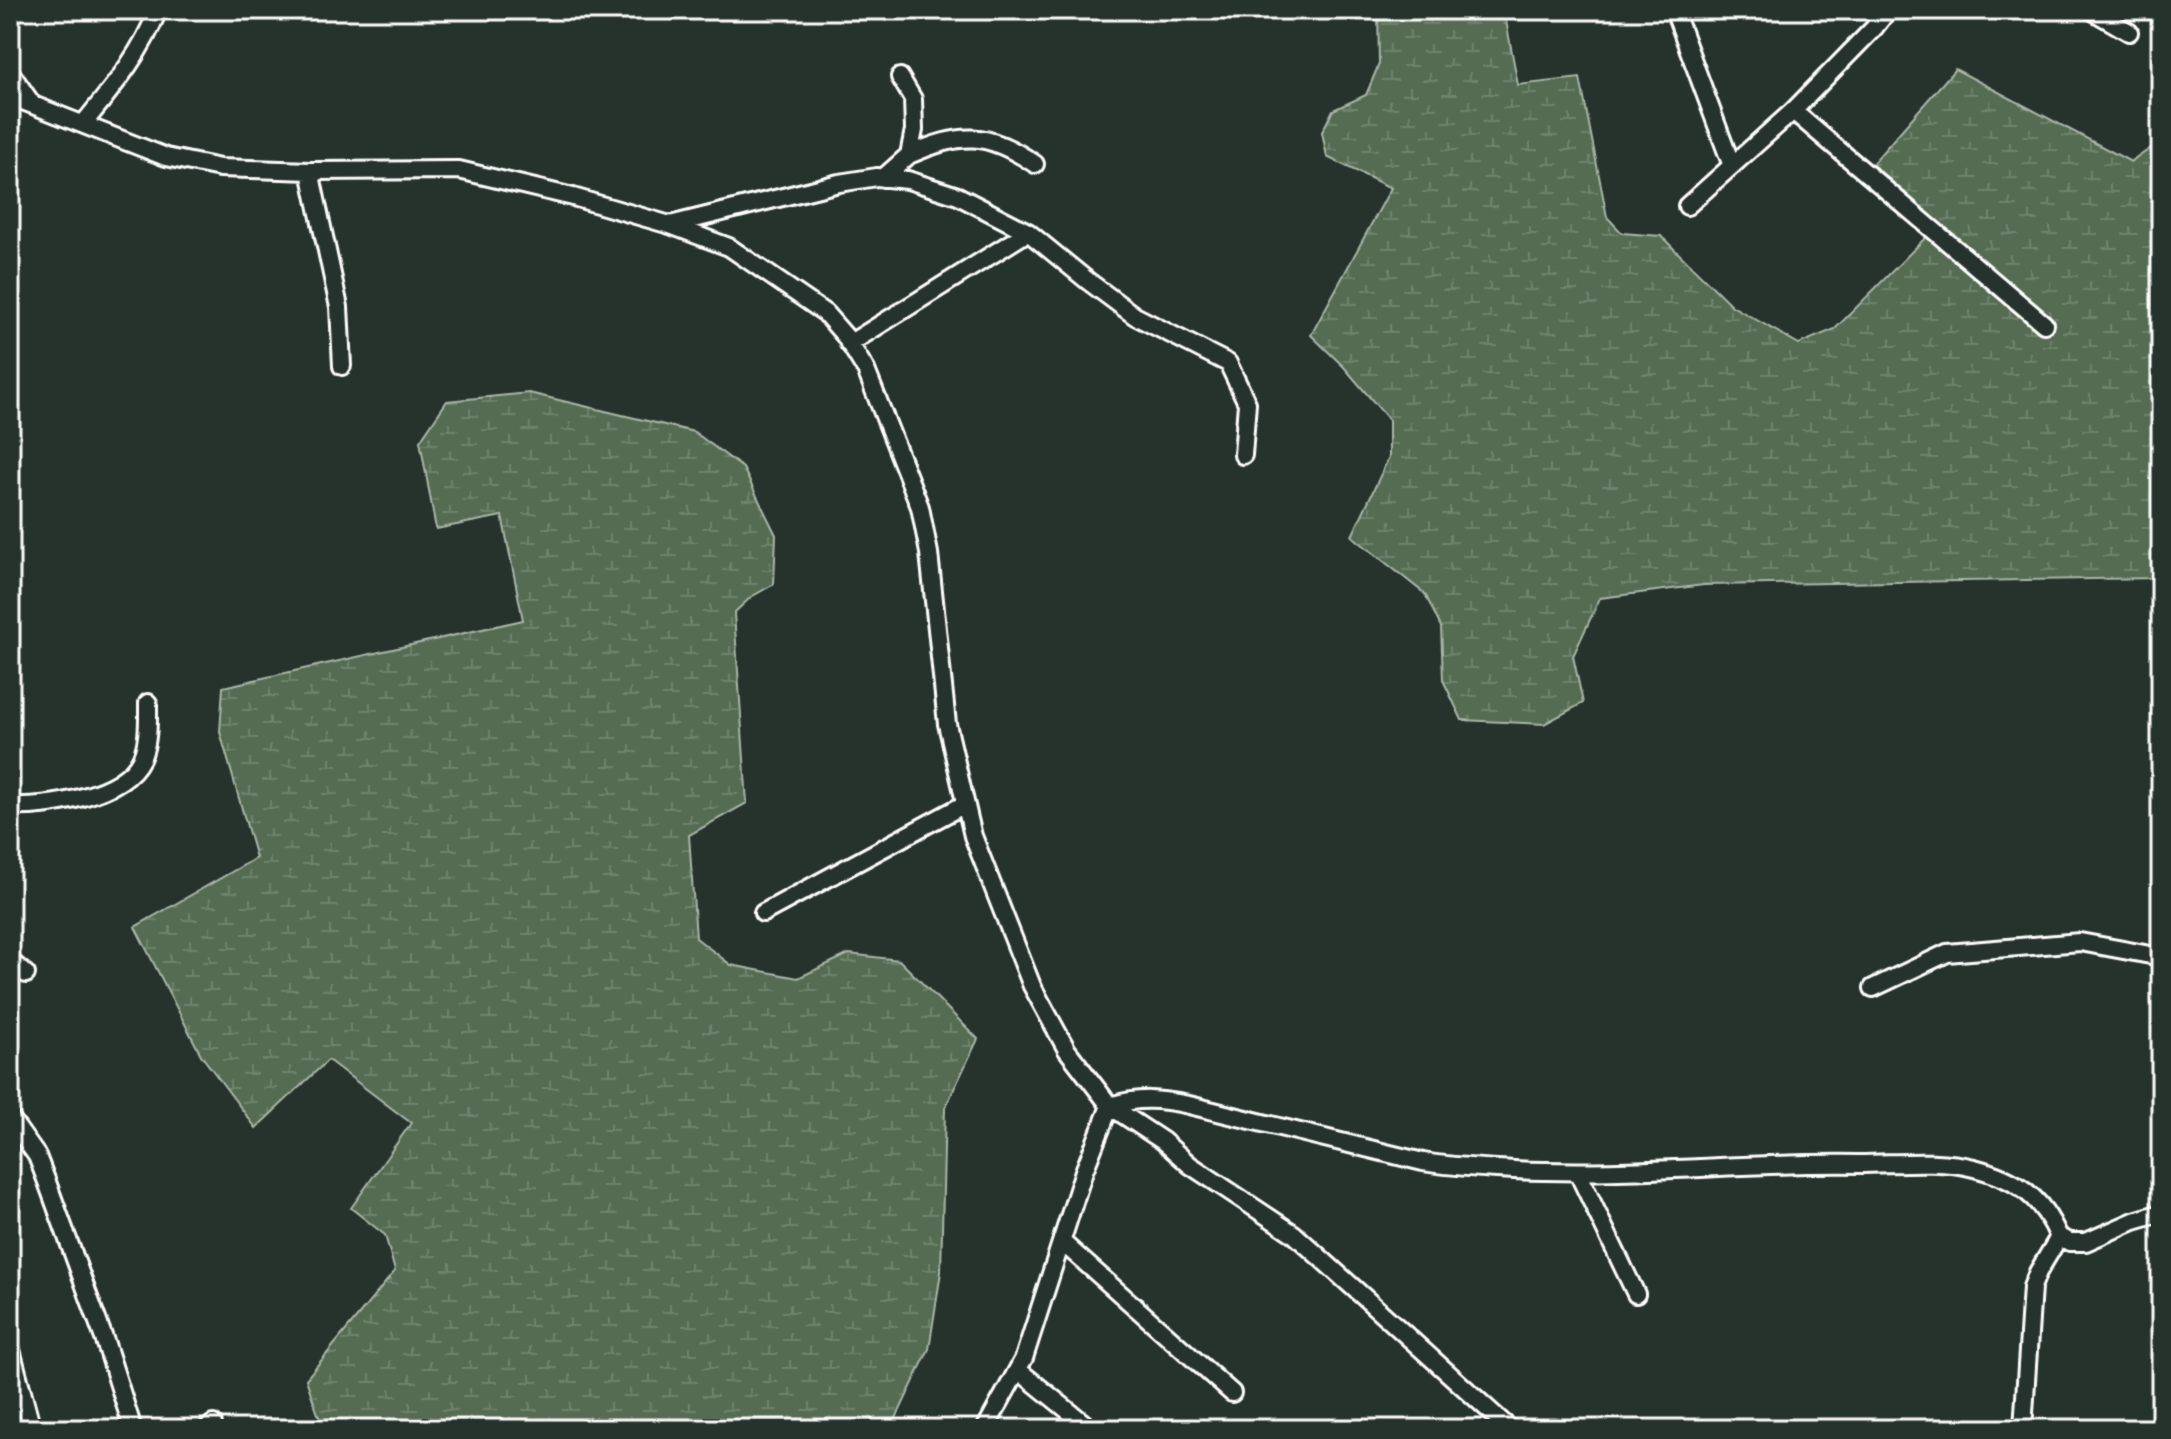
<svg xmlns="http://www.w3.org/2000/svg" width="2171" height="1439" font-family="'Patrick Hand',sans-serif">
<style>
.wetland{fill:url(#wetland-marsh);stroke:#aab6a8;stroke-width:2}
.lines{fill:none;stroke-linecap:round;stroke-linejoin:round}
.minor-casing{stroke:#fff;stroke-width:22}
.minor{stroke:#26332d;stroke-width:16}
</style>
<defs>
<pattern id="wetland-marsh" width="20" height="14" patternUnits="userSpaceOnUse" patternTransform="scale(2)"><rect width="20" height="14" fill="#556c52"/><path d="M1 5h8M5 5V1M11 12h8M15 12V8" fill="none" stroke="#6e826c"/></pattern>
</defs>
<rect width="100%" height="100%" fill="#26332d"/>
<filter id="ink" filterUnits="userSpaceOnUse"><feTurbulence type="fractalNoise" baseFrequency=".0125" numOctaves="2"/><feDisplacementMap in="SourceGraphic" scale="16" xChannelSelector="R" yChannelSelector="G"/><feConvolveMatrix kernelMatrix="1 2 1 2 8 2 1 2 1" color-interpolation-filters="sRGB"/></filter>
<g filter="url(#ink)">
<path class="wetland" d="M1378,10H1504L1518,85L1580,78L1607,217L1622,233L1661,236L1732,306L1799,344L1835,329L1939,224L1872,164L1955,69L2131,162L2161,141V578L1704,585L1600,598L1573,656L1583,703L1544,724L1462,720L1443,680L1441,627L1425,594L1352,536L1389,457V420L1344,367L1311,335L1391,188L1327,157L1322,132L1333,110L1366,95L1379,64Z
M529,393L694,432L743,468L776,535L774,584L751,597L734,613L747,803L689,835L696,938L731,965L798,978L849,954L899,960L978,1039L945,1108L941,1272L929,1349L891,1429H323L306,1379L395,1271L385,1235L351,1208L411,1123L328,1060L256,1128L201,1055L135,927L256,858L220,732L223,687L523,620L502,516L436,529L420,441L447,401Z"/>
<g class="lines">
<g class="minor-casing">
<path id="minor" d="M1674,10L1732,166
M2091,10L2129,32
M10,72L32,104
M10,96L166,157L220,168L310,171L459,170L573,197L670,225L729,247L825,313L845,336L866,370L920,507L929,553L947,724L973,836L1032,986L1067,1050L1110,1106L1163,1141L1190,1165L1294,1234L1510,1429
M1793,111L2044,324
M84,123C113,87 141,54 158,10
M909,155C962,132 986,131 1035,164
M310,171L339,307L342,366
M883,178L909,155L914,130L913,99L900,77
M1687,206L1793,111L1874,28L1888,10
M670,225L839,183L877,177L908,180L958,196L1028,232L1088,281L1135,316L1228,363L1247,403L1243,455
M849,344L1028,232
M10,806C47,808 123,796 141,759C149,743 148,720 148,703
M763,913L965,804
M10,961L26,974
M1873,988L1947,953L2080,942L2161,957
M10,1118L37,1156L47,1182L106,1344L133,1429
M1578,1173L1636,1294
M1062,1242L1232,1393
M10,1346L32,1429
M1018,1370L1091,1429
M207,1429L213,1424
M985,1429L1024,1358L1084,1171L1110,1106C1139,1097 1160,1099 1189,1105L1423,1162C1453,1167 1483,1168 1514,1170C1629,1176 1744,1162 1859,1164C1896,1164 1938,1159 1974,1168C2017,1179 2041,1196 2059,1237L2070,1242H2086L2134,1221L2161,1213
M2023,1429L2032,1287L2038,1272L2059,1237"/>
</g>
<use href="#minor" class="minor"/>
</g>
</g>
<rect width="2171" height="1439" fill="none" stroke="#26332d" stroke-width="40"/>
<rect x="20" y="20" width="2131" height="1399" fill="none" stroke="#fff" stroke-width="3" filter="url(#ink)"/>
</svg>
